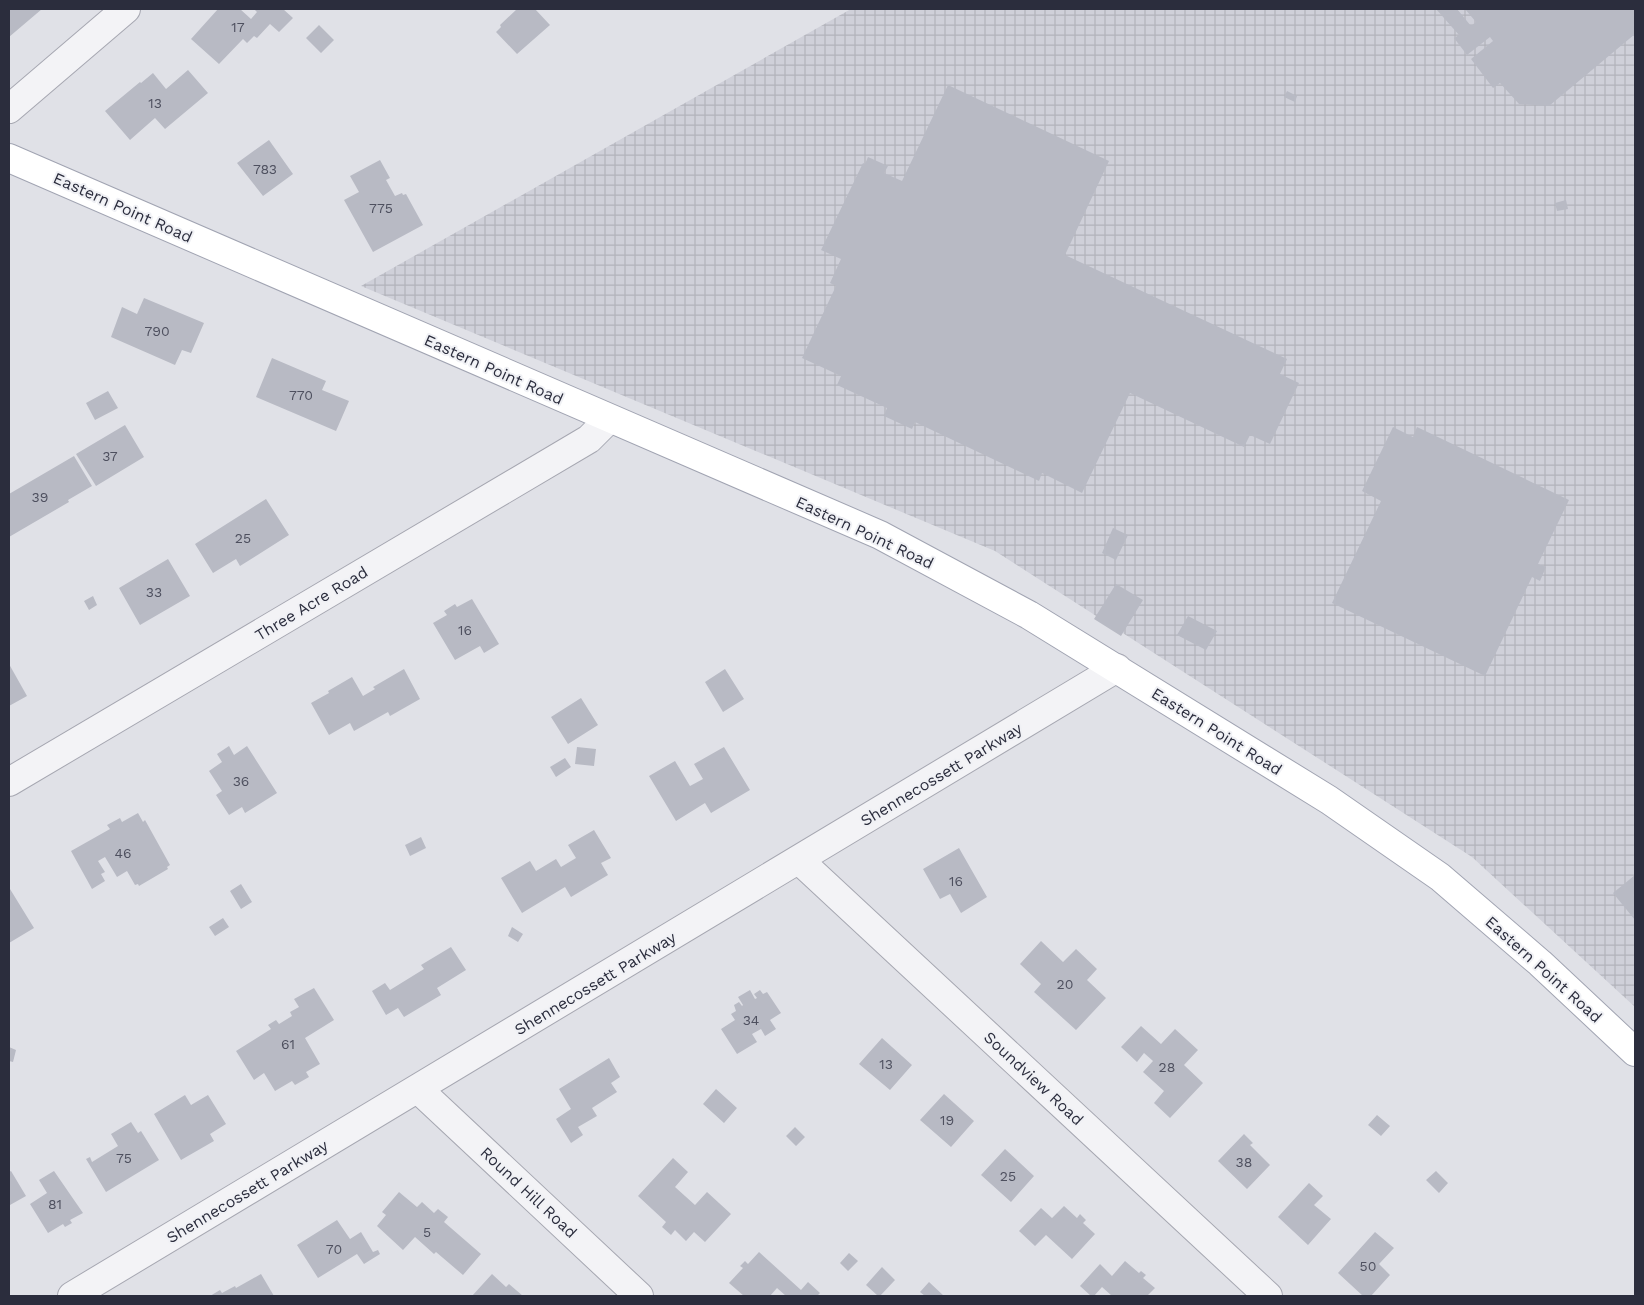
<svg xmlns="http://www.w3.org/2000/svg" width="1644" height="1305" font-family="'Work Sans',sans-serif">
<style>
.industrial{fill:url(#industrial-grid)}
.building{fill:#b8bac4}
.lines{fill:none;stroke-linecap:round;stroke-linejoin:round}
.minor-casing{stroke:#a6a7b1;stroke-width:30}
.major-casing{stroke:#a1a4b2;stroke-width:30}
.minor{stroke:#f3f3f6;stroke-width:28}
.major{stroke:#fff;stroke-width:28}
.labels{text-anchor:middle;stroke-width:4;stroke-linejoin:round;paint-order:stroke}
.number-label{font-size:14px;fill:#4e505f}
.street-label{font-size:16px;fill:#2b2d3d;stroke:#f0f1f5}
</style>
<defs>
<pattern id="industrial-grid" width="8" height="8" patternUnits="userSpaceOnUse" patternTransform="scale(1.25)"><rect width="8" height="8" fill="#cfd0d9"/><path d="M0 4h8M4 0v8" fill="none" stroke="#b2b3bb"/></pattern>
</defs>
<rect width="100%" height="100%" fill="#e0e1e7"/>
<path class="industrial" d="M851,9H1635V1007L1472,857L995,551L361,286Z"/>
<path class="building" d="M9,9H42L9,37Z
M218,9H240L251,19L257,12L254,9H283L293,18L279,32L270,24L257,38L254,36L247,43L243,39L219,64L191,39Z
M517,9H535L550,25L517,54L496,32L501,27L500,25Z
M1436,9H1457L1471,26L1476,22L1465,9H1635V34L1549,106L1519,104L1500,83L1493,88L1471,59L1493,41L1490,37L1467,55L1454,38L1459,35Z
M319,25L334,40L321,53L306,38Z
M188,70L208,93L165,129L155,118L130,140L105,111L140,82L141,83L153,73L166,89Z
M948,85L1109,161L1065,255L1287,359L1280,374L1299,383L1270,444L1250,435L1244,447L1130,393L1082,493L1042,473L1039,481L915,422L912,429L884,416L887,408L837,385L841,376L802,358L836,286L830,283L841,259L821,250L863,163L865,164L868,157L888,166L884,173L902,181Z
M1287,91L1297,96L1295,102L1284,97Z
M269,140L293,174L263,196L237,163Z
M380,160L390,178L386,180L395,196L402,193L403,195L406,194L423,225L373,252L344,200L359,192L350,176Z
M1566,200L1568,209L1557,211L1555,203Z
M144,298L204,323L191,353L182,350L175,365L111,337L122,307L137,314Z
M272,358L326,381L322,390L349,401L336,431L256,397Z
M108,391L118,408L95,420L86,403Z
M125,425L144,457L96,486L76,454Z
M1393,427L1413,437L1417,427L1569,500L1538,564L1546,567L1540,581L1532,577L1485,676L1332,603L1381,501L1362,491Z
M74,456L92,486L68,500L69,502L9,537V494Z
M266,499L289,535L240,566L236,559L213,573L195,544Z
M1113,528L1128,535L1116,560L1102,553Z
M168,559L190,596L140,625L119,588Z
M1116,584L1143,600L1121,636L1094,619Z
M93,596L97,605L89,610L84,601Z
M472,599L499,644L484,653L480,646L455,660L433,623L447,615L444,611L455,604L457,607Z
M1188,616L1217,631L1206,650L1177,635Z
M9,664L27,696L9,706Z
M404,669L420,699L390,716L388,712L354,731L350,723L329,735L311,703L329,693L328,691L352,677L363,696L375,689L373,687Z
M725,669L744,699L723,712L705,682Z
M581,698L598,725L568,744L551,717Z
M229,746L234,755L247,746L277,793L245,813L242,807L229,815L216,795L222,791L209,771L222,762L217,754Z
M577,747L596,749L594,766L575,764Z
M724,747L750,790L711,813L705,803L676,821L649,776L675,761L690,786L703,779L694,764Z
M565,758L571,767L556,777L550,767Z
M138,813L143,822L145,820L170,865L167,867L168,869L139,886L138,884L135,885L127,871L117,877L105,857L98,861L105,872L101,874L105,881L92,889L71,851L110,829L107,825L120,818L122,822Z
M594,830L611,858L601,863L608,875L571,897L565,887L522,913L501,878L530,861L536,871L556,859L561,867L576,858L568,845Z
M421,837L426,848L410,856L405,845Z
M959,848L987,897L961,913L950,894L940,899L923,869Z
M1635,875V920L1613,893Z
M241,884L252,902L241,909L230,891Z
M10,889L34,928L9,943V890Z
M223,918L229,927L215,936L209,927Z
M512,927L523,934L518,942L508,936Z
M1041,941L1063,962L1076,949L1097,969L1087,980L1106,998L1076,1030L1034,992L1041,984L1020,964Z
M451,947L466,970L437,988L441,995L404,1017L398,1008L386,1015L372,991L385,983L390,990L424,969L421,965Z
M314,988L334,1020L305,1038L320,1064L306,1072L309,1077L295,1085L292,1081L275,1091L264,1073L254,1080L236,1051L271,1029L268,1025L276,1020L279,1024L292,1016L290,1012L299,1007L294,999Z
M750,990L755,999L757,998L754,994L760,990L763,994L767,992L781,1013L770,1020L776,1029L765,1036L761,1029L752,1034L757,1042L737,1054L721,1029L735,1020L731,1014L736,1011L734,1005L739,1002L742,1006L743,1005L738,997Z
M1141,1026L1161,1044L1175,1029L1198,1050L1184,1065L1203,1083L1170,1118L1154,1103L1164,1091L1143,1072L1153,1061L1144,1053L1137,1062L1121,1047Z
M882,1038L912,1065L890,1090L859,1064Z
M9,1047L16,1050L13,1062L9,1061Z
M609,1058L620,1077L611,1083L617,1092L592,1108L597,1116L578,1127L583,1135L571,1143L556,1119L571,1109L559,1089Z
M716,1089L737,1108L724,1123L703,1104Z
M944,1094L974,1121L951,1147L920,1120Z
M185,1095L191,1105L208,1095L226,1124L210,1134L214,1141L181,1160L154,1114Z
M1377,1115L1390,1126L1381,1136L1368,1125Z
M131,1122L138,1133L141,1131L159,1160L106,1192L86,1159L90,1157L92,1162L118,1146L111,1134Z
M795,1127L805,1137L796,1146L786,1136Z
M1244,1134L1253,1143L1250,1145L1270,1165L1247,1189L1218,1161Z
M1005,1149L1034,1176L1011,1202L981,1175Z
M673,1158L688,1172L675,1187L695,1205L707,1192L731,1214L705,1242L694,1232L686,1241L675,1230L671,1235L662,1227L666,1222L638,1196Z
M11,1171L26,1196L10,1205L9,1172Z
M54,1171L83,1213L70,1220L72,1223L65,1227L63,1224L48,1233L30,1204L47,1193L39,1180Z
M1436,1171L1448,1183L1439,1193L1426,1180Z
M1309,1183L1323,1196L1314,1205L1331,1219L1308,1245L1278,1217Z
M399,1192L417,1207L422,1202L434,1213L438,1209L448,1217L444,1222L481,1254L463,1275L436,1252L434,1254L415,1237L403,1250L377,1226L386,1215L382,1212Z
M1064,1206L1077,1218L1080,1214L1086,1220L1083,1223L1095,1234L1072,1259L1046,1235L1035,1246L1019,1231L1041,1208L1052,1218Z
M337,1220L350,1239L361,1232L373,1252L378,1250L380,1254L364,1264L357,1254L318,1278L297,1245Z
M1375,1232L1394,1248L1379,1264L1390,1275L1371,1296H1363L1338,1273Z
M759,1252L801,1290L808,1282L820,1293L817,1296H786L777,1288L770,1296H744L729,1283L743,1268L740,1266L745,1261L748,1264Z
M849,1253L858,1261L848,1271L840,1263Z
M1125,1261L1139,1273L1141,1271L1146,1275L1143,1278L1155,1288L1147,1296H1112L1102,1287L1094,1296H1091L1080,1286L1100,1264L1112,1276Z
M882,1267L895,1280L880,1296H878L866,1285Z
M261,1274L274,1296H210L220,1290L222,1293L235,1286L236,1288Z
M492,1274L506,1287L509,1284L523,1296H472Z
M929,1282L944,1296H925L920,1292Z"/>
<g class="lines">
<g class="minor-casing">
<path id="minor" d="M9,109L126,9
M9,782L589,439L609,419
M799,860L1268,1296
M418,1089L639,1296
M72,1296L1117,668"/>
</g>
<g class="major-casing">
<path id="major" d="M9,158L880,535L1029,615L1329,800L1440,877L1540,963L1635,1052"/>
</g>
<use href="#minor" class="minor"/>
<use href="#major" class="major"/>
</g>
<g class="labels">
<g class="number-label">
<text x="238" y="32">17</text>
<text x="155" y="108">13</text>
<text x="265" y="174">783</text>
<text x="381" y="213">775</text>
<text x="157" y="336">790</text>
<text x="301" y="400">770</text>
<text x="110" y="461">37</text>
<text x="40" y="502">39</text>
<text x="243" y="543">25</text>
<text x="154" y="597">33</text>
<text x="465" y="635">16</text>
<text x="241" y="786">36</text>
<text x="123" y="858">46</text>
<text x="956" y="886">16</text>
<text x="1065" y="989">20</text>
<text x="751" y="1025">34</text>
<text x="288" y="1049">61</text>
<text x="886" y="1069">13</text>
<text x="1167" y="1072">28</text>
<text x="947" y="1125">19</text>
<text x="124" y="1163">75</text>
<text x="1244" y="1167">38</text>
<text x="1008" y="1181">25</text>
<text x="55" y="1209">81</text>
<text x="427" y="1237">5</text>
<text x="334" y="1254">70</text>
<text x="1368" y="1271">50</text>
</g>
<g class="street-label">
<text transform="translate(123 207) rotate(24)" y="6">Eastern Point Road</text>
<text transform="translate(494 369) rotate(24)" y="6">Eastern Point Road</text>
<text transform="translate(865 532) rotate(25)" y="6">Eastern Point Road</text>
<text transform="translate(311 603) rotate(-31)" y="6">Three Acre Road</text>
<text transform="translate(1217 731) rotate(32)" y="6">Eastern Point Road</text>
<text transform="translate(941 774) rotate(-31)" y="6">Shennecossett Parkway</text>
<text transform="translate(1544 969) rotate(42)" y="6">Eastern Point Road</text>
<text transform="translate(595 983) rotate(-31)" y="6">Shennecossett Parkway</text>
<text transform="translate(1034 1078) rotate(43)" y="6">Soundview Road</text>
<text transform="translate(247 1191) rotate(-31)" y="6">Shennecossett Parkway</text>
<text transform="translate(529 1192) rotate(43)" y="6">Round Hill Road</text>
</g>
</g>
<rect width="1644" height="1305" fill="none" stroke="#2b2d3d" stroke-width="20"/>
</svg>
